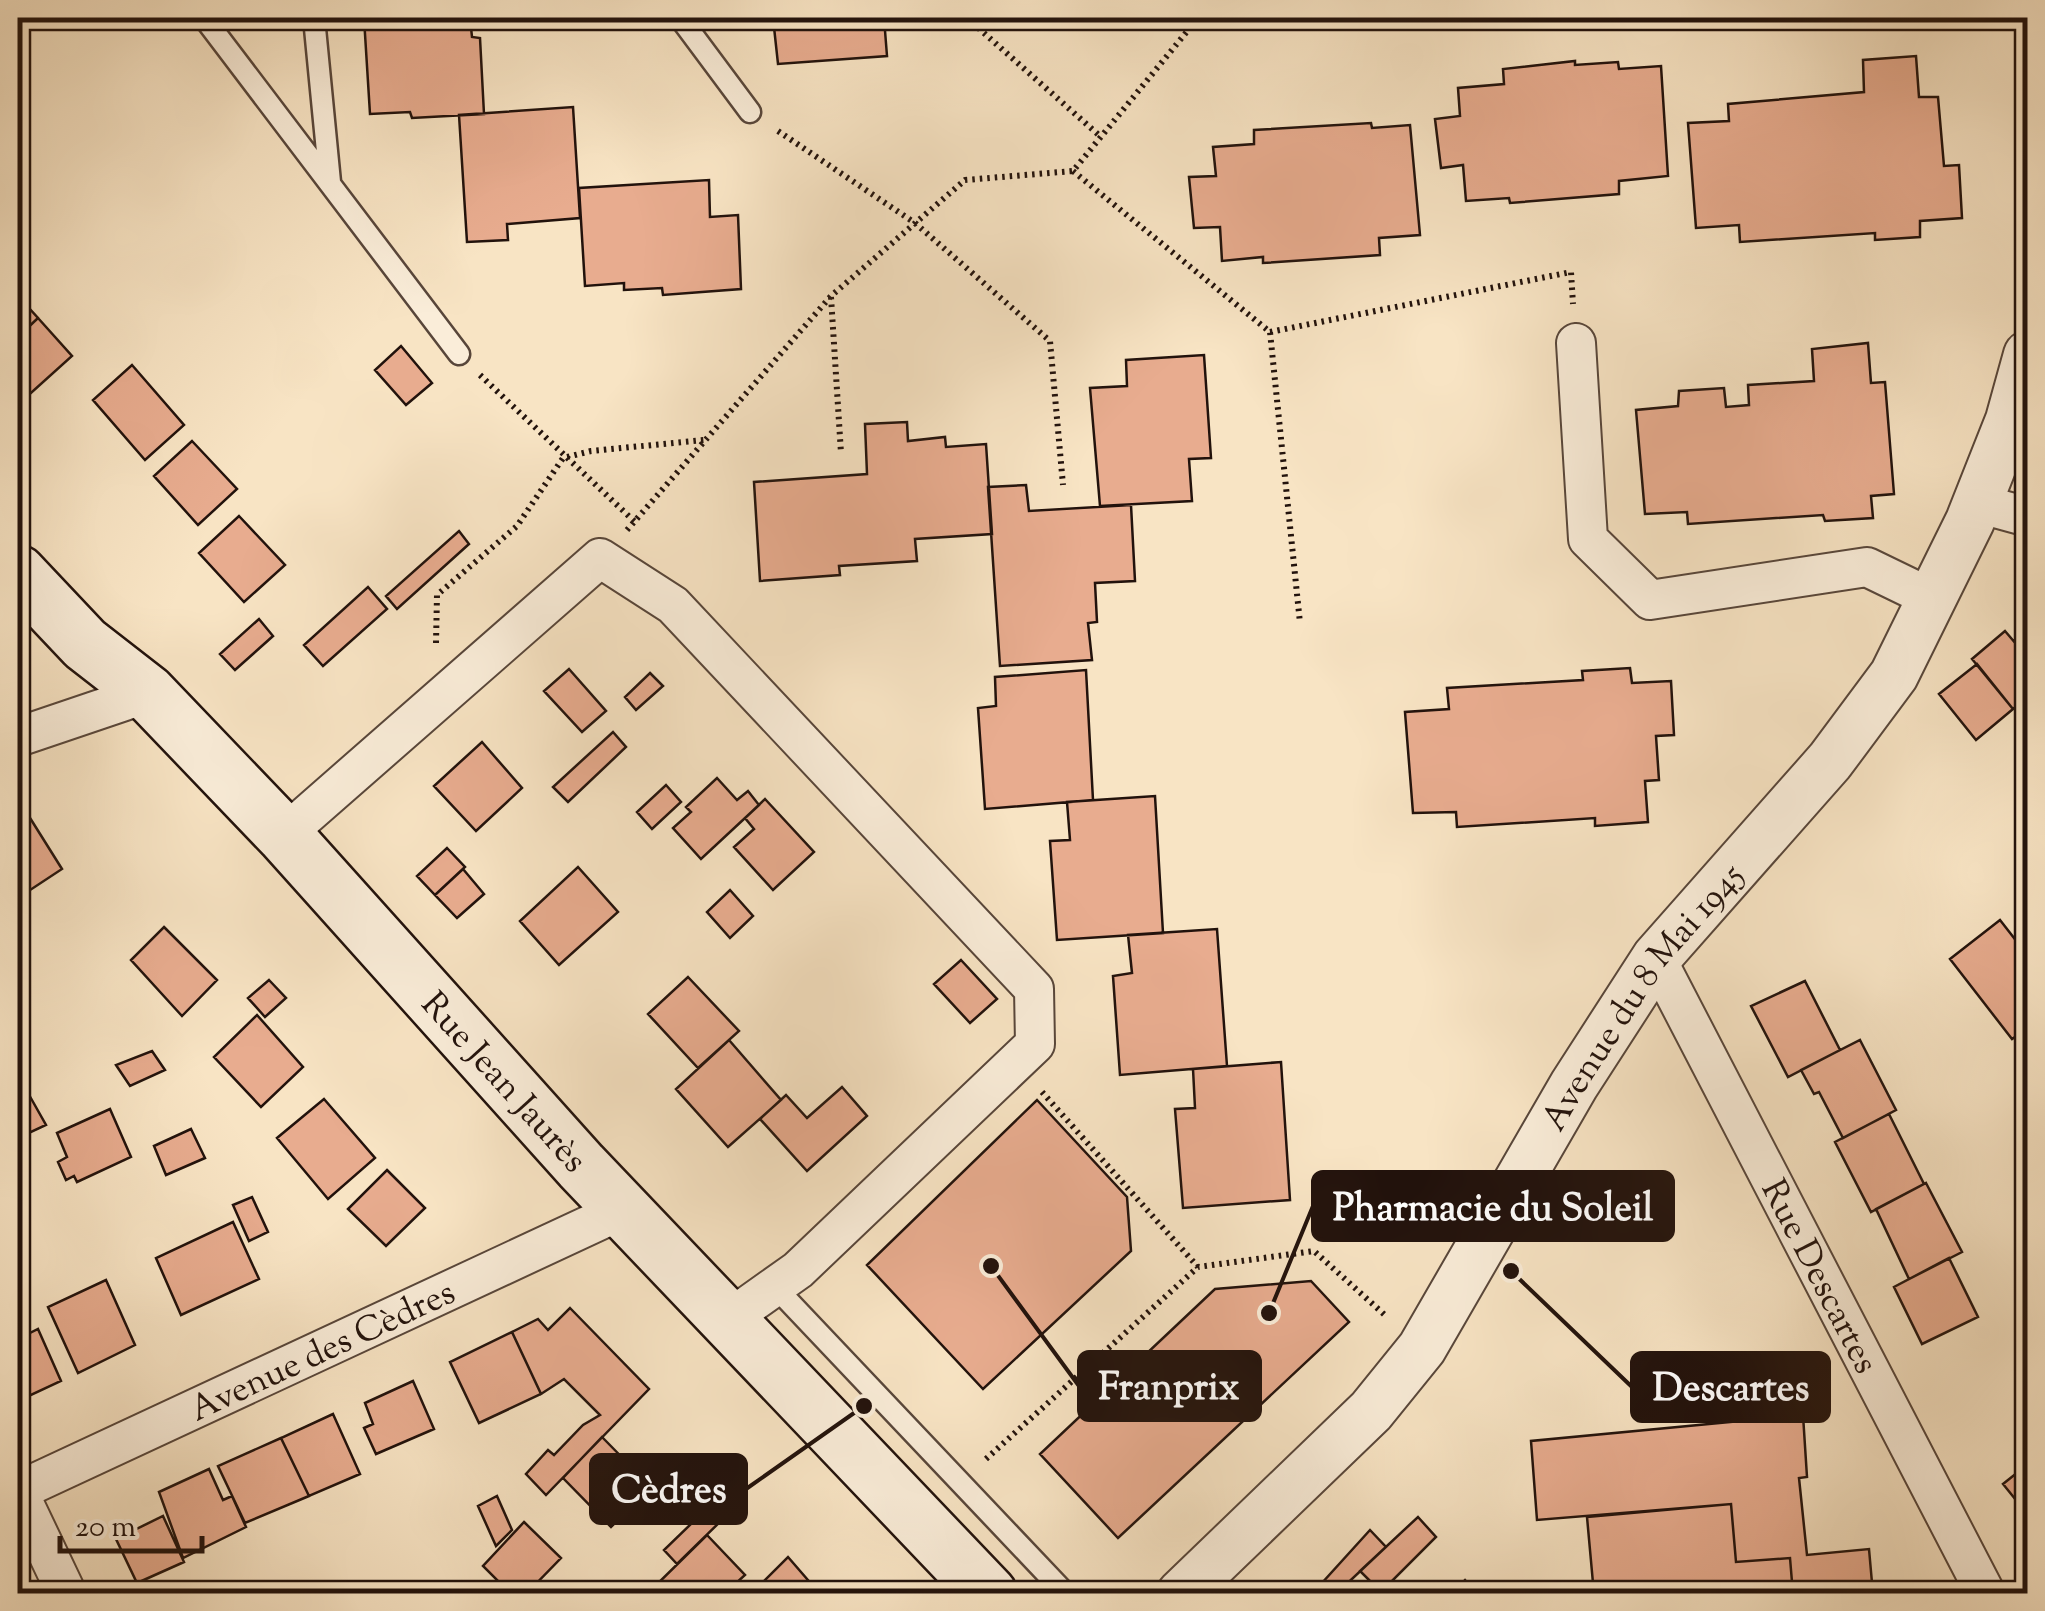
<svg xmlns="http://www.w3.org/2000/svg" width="2045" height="1611" font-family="'Sorts Mill Goudy',serif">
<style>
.building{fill:#e8ac8f;stroke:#22120c;stroke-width:2.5}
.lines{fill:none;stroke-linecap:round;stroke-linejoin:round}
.service-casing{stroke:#58463a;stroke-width:25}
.minor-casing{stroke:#58463a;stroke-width:42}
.tertiary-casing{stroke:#58463a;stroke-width:52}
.secondary-casing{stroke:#22120c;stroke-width:60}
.path{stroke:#22120c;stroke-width:6;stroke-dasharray:2.5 5;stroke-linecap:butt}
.service{stroke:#faedd9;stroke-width:20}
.minor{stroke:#faedd9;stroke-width:38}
.tertiary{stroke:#faedd9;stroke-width:48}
.secondary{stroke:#faedd9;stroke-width:55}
.labels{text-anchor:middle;stroke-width:10;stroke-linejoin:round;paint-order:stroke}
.street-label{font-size:35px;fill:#22120c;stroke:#faedd9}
.leader{fill:none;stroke:#22120c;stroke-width:4}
.callout-dot{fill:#22120c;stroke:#faedd9;stroke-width:4}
.callout{fill:#22120c;stroke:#22120c;stroke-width:4}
.callout-label{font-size:38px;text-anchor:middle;font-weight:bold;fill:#fff}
</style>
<rect width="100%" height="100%" fill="#f8e4c4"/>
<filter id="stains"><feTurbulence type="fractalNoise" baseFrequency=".002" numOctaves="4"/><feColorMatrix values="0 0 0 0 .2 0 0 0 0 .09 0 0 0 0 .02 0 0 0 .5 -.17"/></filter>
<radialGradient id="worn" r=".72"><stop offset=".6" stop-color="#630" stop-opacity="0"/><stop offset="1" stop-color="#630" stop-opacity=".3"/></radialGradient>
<path class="building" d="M364,18H470L472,37L480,38L484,114L412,118L410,112L370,114Z
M773,18H884L887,56L778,64Z
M1916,56L1919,97H1938L1944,166L1959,165L1962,218L1920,221V237L1875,240V233L1740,242L1739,225L1696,228L1688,123L1729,121L1728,104L1864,92L1863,60Z
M1575,61V65L1618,62L1619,69L1661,66L1668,176L1619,181V194L1510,203L1509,198L1466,201L1463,165L1441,168L1435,119L1460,116L1458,88L1504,84L1503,69Z
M573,107L580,218L507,224L508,240L467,242L459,115Z
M1371,123L1372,128L1410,125L1420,235L1379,238L1380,255L1263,263V257L1222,261L1220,227L1194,228L1189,177L1216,176L1213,147L1254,144V130Z
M709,180L710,217L738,215L741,289L663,295L662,288L624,290V283L585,286L579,188Z
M18,296L38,318L18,337Z
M38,318L72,356L22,401L18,397V337Z
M1868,343L1871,383L1885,382L1894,494L1871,496L1873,518L1825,521L1823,515L1688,524L1687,512L1645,514L1636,410L1678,406L1679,391L1724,388L1726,407L1749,405L1748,385L1814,381L1812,349Z
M401,346L432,383L406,405L375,370Z
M1204,355L1211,458L1189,459L1192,501L1100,506L1090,388L1127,386L1126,360Z
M132,365L184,425L145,460L93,400Z
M907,422L908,441L945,437L946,447L986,444L992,534L915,539L917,561L839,566L840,575L760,581L754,482L867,474L865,424Z
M192,441L237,489L198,525L154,476Z
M1026,485L1029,511L1131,505L1135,581L1095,583L1097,622L1088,623L1092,660L1000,666L988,487Z
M239,516L285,565L244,602L199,553Z
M459,531L469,544L397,609L386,596Z
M368,587L387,609L323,666L304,645Z
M259,619L273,636L235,670L220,654Z
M2028,629V658L2014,641Z
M2005,631L2028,658V697L2013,709L1972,659Z
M1977,664L2013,709L1976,740L1939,694Z
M1630,668L1632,683L1671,681L1674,735L1656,736L1659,780L1645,781L1648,822L1595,826V818L1457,827L1456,812L1413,813L1405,712L1449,709L1447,688L1583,680L1582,671Z
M569,669L606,711L582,732L544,691Z
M1086,670L1093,800L985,809L978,708L996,706L995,677Z
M650,673L663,686L636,710L625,697Z
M613,732L626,747L568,802L553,787Z
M482,742L522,788L476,831L434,786Z
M717,778L737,800L748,791L759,805L701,859L673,828L691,812L686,807Z
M666,785L681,802L652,829L637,812Z
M1155,796L1163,933L1057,940L1050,841L1070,840L1067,802Z
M765,799L814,852L773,890L734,847L754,829L745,818Z
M20,802L62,869L21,896L18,890Z
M447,848L465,867L435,895L417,876Z
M578,867L618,912L559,965L520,921Z
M463,869L484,894L457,918L435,895Z
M730,890L753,916L730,938L707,912Z
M2000,920L2028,956V1028L2012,1039L1950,959Z
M164,927L217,980L182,1016L131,960Z
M1217,929L1227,1066L1120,1075L1113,976L1132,973L1128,935Z
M961,960L997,999L970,1023L934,984Z
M688,977L739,1031L698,1068L648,1014Z
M269,980L286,998L265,1017L248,998Z
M1805,981L1840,1050L1788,1077L1751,1006Z
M257,1015L303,1067L261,1107L214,1057Z
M729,1040L781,1100L728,1147L676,1089Z
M1860,1040L1896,1110L1843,1138L1819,1092L1814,1094L1801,1070Z
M152,1051L165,1070L130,1086L116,1065Z
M1281,1062L1290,1200L1183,1208L1175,1109L1195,1108L1193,1069Z
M842,1087L867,1116L807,1171L760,1119L786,1095L807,1118Z
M28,1093L46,1125L18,1138V1098Z
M324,1099L375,1158L328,1199L277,1138Z
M1037,1100L1127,1197L1131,1251L983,1389L867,1265Z
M110,1109L131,1157L77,1182L74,1176L66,1180L58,1162L67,1157L57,1133Z
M1889,1114L1924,1184L1871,1212L1835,1142Z
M191,1129L205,1158L166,1175L154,1146Z
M387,1170L425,1208L386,1246L348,1209Z
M1926,1183L1962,1252L1909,1279L1876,1209Z
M252,1197L268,1232L249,1241L233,1205Z
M233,1222L259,1279L181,1315L156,1258Z
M1949,1258L1978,1317L1922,1344L1894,1287Z
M106,1280L135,1345L78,1373L48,1307Z
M1311,1281L1349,1322L1118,1538L1040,1454L1215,1289Z
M570,1308L649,1389L546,1495L526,1474L548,1450L554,1455L583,1425L600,1415L564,1379L541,1394L512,1332L538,1319L548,1330Z
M38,1329L61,1381L18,1401V1339Z
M512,1332L541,1394L479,1423L450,1362Z
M413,1381L434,1429L376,1454L364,1428L373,1424L365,1403Z
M333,1414L360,1474L309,1496L281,1438Z
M1803,1415L1807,1477L1799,1478L1807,1555L1869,1549L1873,1594H1793L1790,1558L1736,1562L1731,1504L1537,1520L1531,1441Z
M602,1437L651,1487L611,1527L563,1478Z
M281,1438L309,1496L245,1523L218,1466Z
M2028,1464V1515L2003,1484Z
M209,1469L223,1500L232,1496L246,1527L183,1558L159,1492Z
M689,1474L729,1513L677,1564L664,1550L693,1522L667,1495Z
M497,1496L512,1530L496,1546L478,1506Z
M1731,1504L1736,1562L1790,1558L1793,1594H1594L1587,1517Z
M163,1516L184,1562L137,1583L116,1539Z
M1418,1517L1436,1537L1381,1592L1360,1571Z
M524,1522L561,1558L526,1594H511L483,1566Z
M1370,1530L1386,1547L1336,1594H1312Z
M707,1535L745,1575L735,1584L744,1594H647Z
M788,1557L820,1594H751Z
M1465,1580L1477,1594H1451Z"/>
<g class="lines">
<g class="service-casing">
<path id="service" d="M204,18L459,354
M314,18L330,182
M680,18L750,112
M777,1289L1066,1594"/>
</g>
<g class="minor-casing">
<g id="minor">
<path d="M1576,343L1588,539L1650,600L1867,567L1933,599"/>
<path d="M1977,503L2028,517"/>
<path d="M18,737L148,693"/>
<path d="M284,835L600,558L673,605L1034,989L1035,1044L798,1270L729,1319"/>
<path id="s1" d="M1656,958L1986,1594"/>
<path id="s2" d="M18,1491L624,1209"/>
<path d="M18,1491L67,1594"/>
</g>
</g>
<g class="tertiary-casing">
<g id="tertiary">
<path id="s3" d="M1181,1594L1371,1411L1422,1348L1574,1085L1656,958L1830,761L1894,675L1970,521L2010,420L2028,355"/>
</g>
</g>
<g class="secondary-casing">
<g id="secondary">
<path id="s4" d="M18,573L85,644L148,693L284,835L581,1166L989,1594"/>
</g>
</g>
<path class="path" d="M967,18L1101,137
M778,131L915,223L1050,341L1063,485
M1073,171L1270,332L1300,623
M831,297L841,453
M1270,332L1571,272L1573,304
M480,375L635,522
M627,530L831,296L965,180L1073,171L1198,18
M436,643L437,595L517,526L563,458L591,451L704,440
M1042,1092L1198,1267
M986,1459L1198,1267L1314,1251L1387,1317"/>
<use href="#service" class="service"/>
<use href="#minor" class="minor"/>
<use href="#tertiary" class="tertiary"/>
<use href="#secondary" class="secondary"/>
</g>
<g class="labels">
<g class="street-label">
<text dy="12" stroke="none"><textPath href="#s3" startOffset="760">Avenue du 8 Mai 1945</textPath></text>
<text dy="12" stroke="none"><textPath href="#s4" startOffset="705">Rue Jean Jaurès</textPath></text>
<text dy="12" stroke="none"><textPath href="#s1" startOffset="358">Rue Descartes</textPath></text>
<text dy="12" stroke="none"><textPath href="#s2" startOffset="335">Avenue des Cèdres</textPath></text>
</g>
</g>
<path class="leader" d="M1269 1313L1313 1206M991 1266L1079 1386M1511 1271L1632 1387M864 1406L746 1489"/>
<g class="callout-dot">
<circle cx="1269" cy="1313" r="10"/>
<circle cx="991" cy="1266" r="10"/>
<circle cx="1511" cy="1271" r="10"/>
<circle cx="864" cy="1406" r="10"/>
</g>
<g class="callout">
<rect x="1313" y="1172" width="360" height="68" rx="10"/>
<rect x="1079" y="1352" width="181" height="68" rx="10"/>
<rect x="1632" y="1353" width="197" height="68" rx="10"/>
<rect x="591" y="1455" width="155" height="68" rx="10"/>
</g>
<g class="callout-label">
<text x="1493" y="1220">Pharmacie du Soleil</text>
<text x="1169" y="1399">Franprix</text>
<text x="1731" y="1400">Descartes</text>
<text x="669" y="1502">Cèdres</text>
</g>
<rect width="2045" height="1611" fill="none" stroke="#f8e4c4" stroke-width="60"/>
<rect x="20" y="20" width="2005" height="1571" fill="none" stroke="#22120c" stroke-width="5"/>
<rect x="30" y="30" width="1985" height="1551" fill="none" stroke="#22120c" stroke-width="2.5"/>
<path d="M60 1536v15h142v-15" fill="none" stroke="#22120c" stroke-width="5"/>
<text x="75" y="1536" font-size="30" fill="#22120c" stroke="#faedd9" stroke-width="8" paint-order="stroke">20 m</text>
<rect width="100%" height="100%" filter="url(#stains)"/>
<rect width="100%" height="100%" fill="url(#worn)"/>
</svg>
